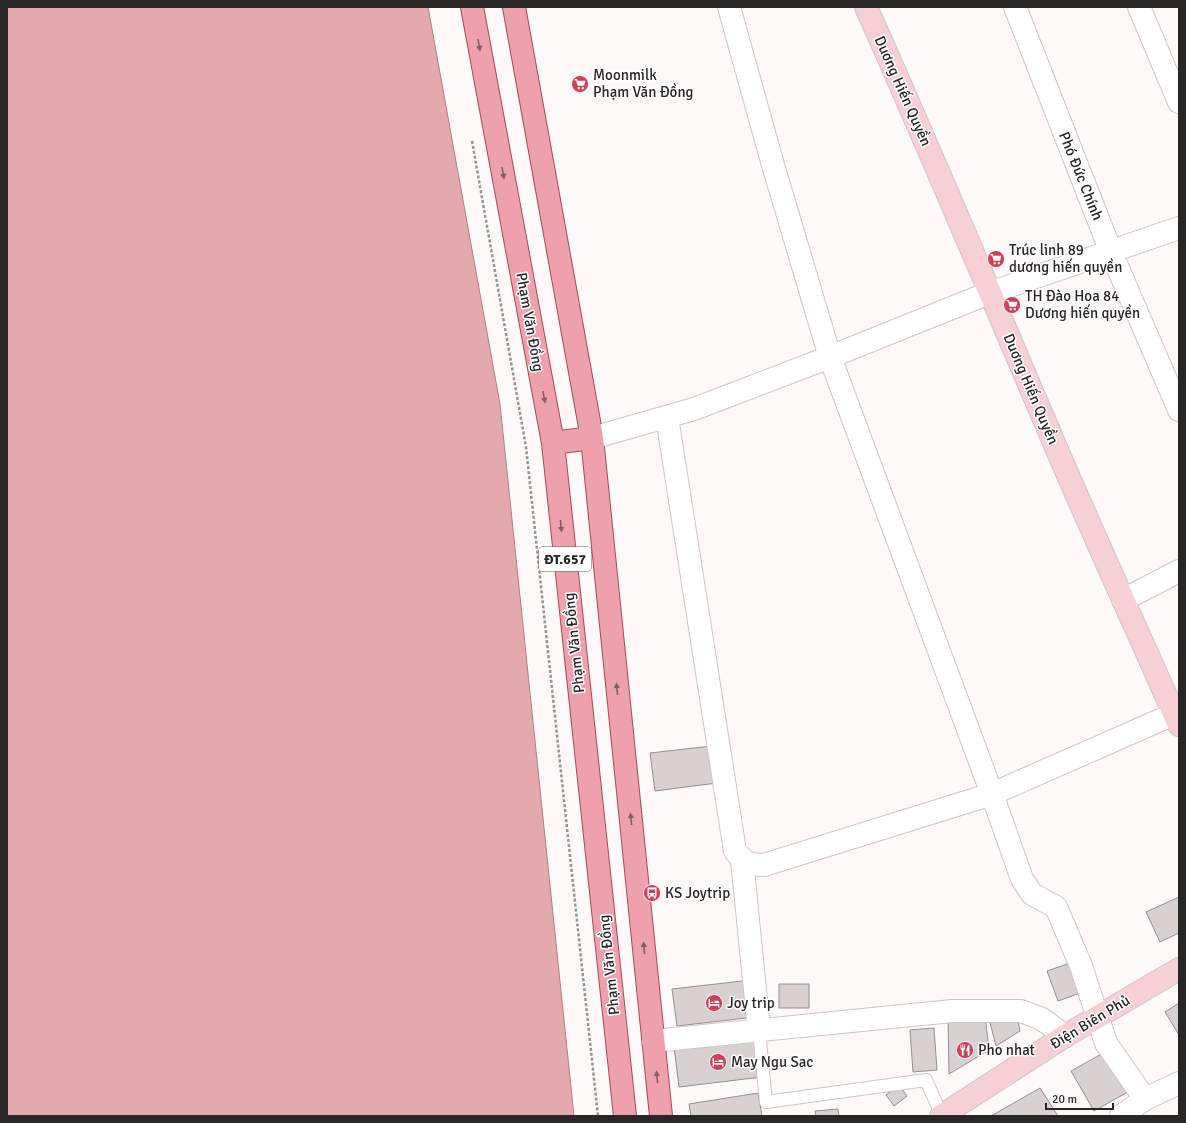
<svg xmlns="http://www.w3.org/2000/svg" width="1186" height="1123" font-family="Signika,sans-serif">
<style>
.water{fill:#e3a9ad;stroke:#ab8284}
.building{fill:#d9d1d1;stroke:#968e8f}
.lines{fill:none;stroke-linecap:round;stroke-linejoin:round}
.lane-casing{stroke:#cec5c6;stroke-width:14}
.street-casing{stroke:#cec5c6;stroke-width:24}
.secondary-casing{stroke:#cec5c6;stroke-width:24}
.primary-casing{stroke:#a24c59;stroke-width:24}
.path{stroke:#989393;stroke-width:2.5;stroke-dasharray:3 2;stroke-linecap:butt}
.lane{stroke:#fff;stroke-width:12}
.street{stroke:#fff;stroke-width:22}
.secondary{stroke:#f7d0d5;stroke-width:22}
.primary{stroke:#eea0ac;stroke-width:22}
.oneway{fill:#825d62}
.labels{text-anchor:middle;stroke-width:3;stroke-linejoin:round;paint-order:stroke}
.shield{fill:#fff;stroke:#696767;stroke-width:1}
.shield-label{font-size:14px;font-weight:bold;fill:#292626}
.poi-label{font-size:15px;fill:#292626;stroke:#fff;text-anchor:start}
.street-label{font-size:15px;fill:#292626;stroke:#fff}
</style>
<rect width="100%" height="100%" fill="#fef9f9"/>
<path class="water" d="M7,7H428L500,404L574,1116H7Z"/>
<path class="building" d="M712,746L717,783L655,791L650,753Z
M1179,897V933L1160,942L1146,912Z
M1076,961L1086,991L1058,1001L1047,971Z
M751,980L755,1017L677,1026L672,989Z
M779,984H809V1008H779Z
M1179,1003V1035L1165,1012Z
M985,1015L989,1050L949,1074L948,1018Z
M988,1015H1017L1020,1031L996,1046Z
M934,1028L937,1070L913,1072L910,1030Z
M757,1037L762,1077L679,1087L674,1047Z
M1105,1052L1128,1092L1094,1111L1071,1071Z
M899,1085L907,1096L894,1106L886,1095Z
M1040,1088L1058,1116H991Z
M758,1093L762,1116H691L689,1104Z
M838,1109L839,1116H816L815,1111Z"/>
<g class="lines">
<g class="lane-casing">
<path id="lane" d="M759,1030L766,1102L926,1080L942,1116"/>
</g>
<g class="street-casing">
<path id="street" d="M729,7L773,165L830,357L992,794L1022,879L1032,894L1056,907L1081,966L1106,1043L1145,1099
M1015,7L1111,252L1179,410
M1139,7L1179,102
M667,417L735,851C743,862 750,865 764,865L992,794L1174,714
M592,438L694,409L830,357L989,293L1179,228
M1123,600L1179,571
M742,860L759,1030
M653,1041L952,1011H1021L1042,1019L1065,1036
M1121,1116L1145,1099L1179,1083"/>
</g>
<g class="secondary-casing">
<path id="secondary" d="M866,7C932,154 994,303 1058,452C1097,543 1139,634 1179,725
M941,1116L1065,1036L1179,969"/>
</g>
<g class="primary-casing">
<path id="primary" d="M472,7L553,443L625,1116
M514,7L592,438L661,1116
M553,443L592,438"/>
</g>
<path class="path" d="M472,141L526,447L598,1116"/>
<use href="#lane" class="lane"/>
<use href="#street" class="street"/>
<use href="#secondary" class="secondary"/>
<use href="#primary" class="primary"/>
</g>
<defs><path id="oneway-solid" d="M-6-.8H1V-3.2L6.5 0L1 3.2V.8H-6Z"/></defs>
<g class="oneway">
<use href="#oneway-solid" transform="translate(479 45) rotate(80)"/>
<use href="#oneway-solid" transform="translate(503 173) rotate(80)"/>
<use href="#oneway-solid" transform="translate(544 397) rotate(80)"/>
<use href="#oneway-solid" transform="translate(561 526) rotate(84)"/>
<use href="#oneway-solid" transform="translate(617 689) rotate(-96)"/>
<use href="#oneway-solid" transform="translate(631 819) rotate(-96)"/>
<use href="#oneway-solid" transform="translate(644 948) rotate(-96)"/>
<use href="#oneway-solid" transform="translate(657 1077) rotate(-96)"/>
</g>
<defs>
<g id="supermarket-disc" transform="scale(0.9)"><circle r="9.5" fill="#d0405a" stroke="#fff"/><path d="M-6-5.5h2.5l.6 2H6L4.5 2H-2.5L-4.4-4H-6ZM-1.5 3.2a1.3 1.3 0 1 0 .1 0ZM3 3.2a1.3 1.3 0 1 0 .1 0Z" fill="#fff"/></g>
<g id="bus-disc" transform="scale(0.9)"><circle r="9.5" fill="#d0405a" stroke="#fff"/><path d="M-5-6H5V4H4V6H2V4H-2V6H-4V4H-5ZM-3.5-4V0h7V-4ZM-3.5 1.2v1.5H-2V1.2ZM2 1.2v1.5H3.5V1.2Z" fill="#fff"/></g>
<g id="hotel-disc" transform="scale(0.9)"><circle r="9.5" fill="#d0405a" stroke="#fff"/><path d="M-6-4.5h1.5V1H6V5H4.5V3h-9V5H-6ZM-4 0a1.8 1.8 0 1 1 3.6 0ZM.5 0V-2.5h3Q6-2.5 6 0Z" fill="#fff"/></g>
<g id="restaurant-disc" transform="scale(0.9)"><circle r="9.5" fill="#d0405a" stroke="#fff"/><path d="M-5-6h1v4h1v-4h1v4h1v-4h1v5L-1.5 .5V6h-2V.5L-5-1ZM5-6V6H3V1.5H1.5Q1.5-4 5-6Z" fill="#fff"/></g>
</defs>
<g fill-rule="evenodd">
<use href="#supermarket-disc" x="580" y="84"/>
<use href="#supermarket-disc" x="996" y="259"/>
<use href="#supermarket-disc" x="1012" y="305"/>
<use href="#bus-disc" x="652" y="893"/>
<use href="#hotel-disc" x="714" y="1003"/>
<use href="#restaurant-disc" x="965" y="1050"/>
<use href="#hotel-disc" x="718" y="1062"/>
</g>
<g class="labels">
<rect class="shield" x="539" y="547" width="52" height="24" rx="3"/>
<g class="shield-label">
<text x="565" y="564">ĐT.657</text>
</g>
<g class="poi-label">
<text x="593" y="80">Moonmilk<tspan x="593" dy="17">Phạm Văn Đồng</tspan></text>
<text x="1009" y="255">Trúc linh 89<tspan x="1009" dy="17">dương hiến quyền</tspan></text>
<text x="1025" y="301">TH Đào Hoa 84<tspan x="1025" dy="17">Dương hiến quyền</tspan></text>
<text x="665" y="898">KS Joytrip</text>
<text x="727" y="1008">Joy trip</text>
<text x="978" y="1055">Pho nhat</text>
<text x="731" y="1067">May Ngu Sac</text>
</g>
<g class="street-label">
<text transform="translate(903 91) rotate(66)" y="5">Duơng Hiến Quyền</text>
<text transform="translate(1081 176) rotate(68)" y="5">Phó Đức Chính</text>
<text transform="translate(530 322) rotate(80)" y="5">Phạm Văn Đồng</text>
<text transform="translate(1031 389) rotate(67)" y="5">Duơng Hiến Quyền</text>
<text transform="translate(574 643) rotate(-96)" y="5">Phạm Văn Đồng</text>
<text transform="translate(609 965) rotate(-96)" y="5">Phạm Văn Đồng</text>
<text transform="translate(1090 1022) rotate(-31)" y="5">Điện Biên Phủ</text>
</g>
</g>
<rect width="1186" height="1123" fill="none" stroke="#292626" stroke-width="16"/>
<path d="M1046 1103v6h67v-6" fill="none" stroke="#292626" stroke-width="2"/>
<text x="1052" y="1103" font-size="12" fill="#292626" stroke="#ffffff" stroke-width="3" paint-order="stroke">20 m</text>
</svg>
